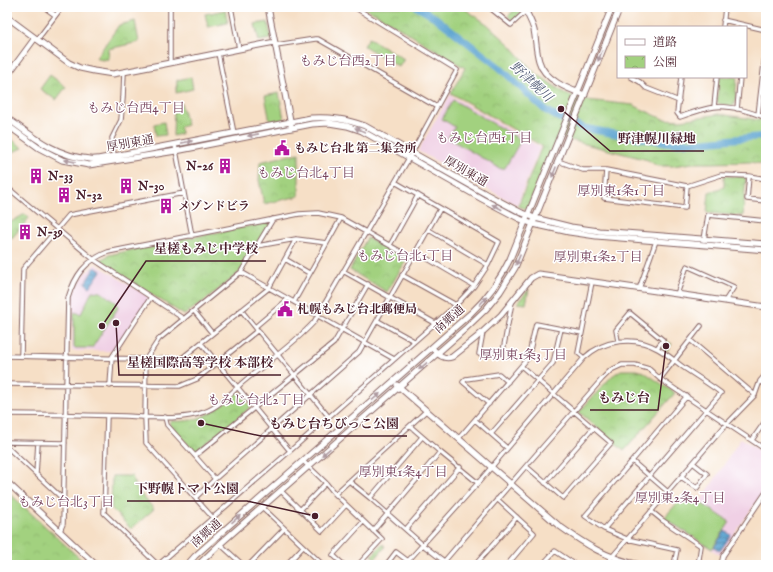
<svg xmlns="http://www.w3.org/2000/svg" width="773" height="572" font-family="'IM FELL English','Noto Serif JP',serif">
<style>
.built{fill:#f0d0e5}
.green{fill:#a2d17f;stroke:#767855}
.park{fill:url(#park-crowns);stroke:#767855}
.water{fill:url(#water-rules);stroke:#51607d}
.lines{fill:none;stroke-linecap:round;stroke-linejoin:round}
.river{stroke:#58a1cf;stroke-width:7}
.street-casing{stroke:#866261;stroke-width:5.5}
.secondary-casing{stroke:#866261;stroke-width:7}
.street{stroke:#fff;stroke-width:3.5}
.secondary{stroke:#fff;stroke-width:5}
.oneway{fill:#ae9aa0}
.labels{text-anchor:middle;stroke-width:3;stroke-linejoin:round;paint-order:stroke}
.street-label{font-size:12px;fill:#4a1f2b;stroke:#fff}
.poi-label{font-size:12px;font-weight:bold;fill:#4a1f2b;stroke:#fff;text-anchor:start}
.neighbourhood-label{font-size:13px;fill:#79465f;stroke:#fff}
.water-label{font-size:13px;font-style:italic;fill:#505a75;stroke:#fff}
.leader{fill:none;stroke:#4a1f2b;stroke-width:1.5}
.callout-dot{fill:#4a1f2b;stroke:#fff;stroke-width:1.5}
.callout-label{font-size:13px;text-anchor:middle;font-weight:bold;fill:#4a1f2b;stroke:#fff;stroke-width:3;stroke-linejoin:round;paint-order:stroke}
</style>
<defs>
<pattern id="park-crowns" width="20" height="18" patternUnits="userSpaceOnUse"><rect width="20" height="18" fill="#a2d17f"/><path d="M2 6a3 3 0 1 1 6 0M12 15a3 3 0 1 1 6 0" fill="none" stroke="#8db36e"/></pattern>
<pattern id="water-rules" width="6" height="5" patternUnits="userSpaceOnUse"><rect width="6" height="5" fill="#58a1cf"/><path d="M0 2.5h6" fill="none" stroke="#4b83a8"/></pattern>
</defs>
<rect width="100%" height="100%" fill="#fff"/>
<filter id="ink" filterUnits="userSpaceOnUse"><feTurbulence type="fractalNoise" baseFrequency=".025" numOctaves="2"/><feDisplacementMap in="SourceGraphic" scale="8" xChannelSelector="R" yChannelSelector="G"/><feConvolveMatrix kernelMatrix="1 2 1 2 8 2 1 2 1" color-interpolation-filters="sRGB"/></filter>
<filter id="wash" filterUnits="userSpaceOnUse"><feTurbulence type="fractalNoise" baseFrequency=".012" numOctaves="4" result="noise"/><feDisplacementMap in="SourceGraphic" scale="16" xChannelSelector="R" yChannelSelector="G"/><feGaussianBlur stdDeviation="0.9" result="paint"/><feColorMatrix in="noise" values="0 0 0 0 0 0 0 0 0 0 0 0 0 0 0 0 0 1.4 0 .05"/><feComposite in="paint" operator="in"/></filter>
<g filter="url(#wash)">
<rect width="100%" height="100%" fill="#f6dfc6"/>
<path class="built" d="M450,95L540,147L517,205L418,151Z
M96,264L150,298L115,351H72L73,301L75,292L78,285L85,274L94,265Z
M741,438L766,455V488L720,555L663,519L686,492L701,501Z"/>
<path class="green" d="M453,100L521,140L505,168L501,169L448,138L455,127L442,119Z
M92,291L101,292L117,303L118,308L92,348H74V312L81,314Z
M686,493L730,522L712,549L664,518Z"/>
<path class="park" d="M362,7H462L487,24L510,45L534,72L566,94L587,100L633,105L663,119L681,120L719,114L766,121V165L750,162L712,163H692L673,166H657L648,160L558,137L527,209L518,206L542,146L451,93L465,68L378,15Z
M517,7H522L523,12L513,21L508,16Z
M225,10L228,23L208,27L205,14Z
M135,21L139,42L108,49L109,59L102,60L96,58L119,25Z
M268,22L271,39L259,41L255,24Z
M369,38L404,59L399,67L364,46Z
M50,75L66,87L56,100L40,89Z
M191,77L193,89L176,93L177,80Z
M719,77H737L735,104L733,106L719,104L717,102Z
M279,93L284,119L270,122L265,96Z
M181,103L187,125L180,127L181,134L173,136L174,104Z
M164,122L166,135L156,136L154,124Z
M7,136L23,148L7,154Z
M299,153V196L264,204L259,180L260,162Z
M724,176L746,177L743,216L707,213L709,192L724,187Z
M25,214L29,218L12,238L7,234L9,223Z
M272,222L241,271L207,299L184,315L101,262L102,259L109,255L172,241Z
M367,238L407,259L387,292L350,270Z
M529,289L526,304L517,303Z
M665,340L672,344L667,351L663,349L661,347Z
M621,370H637L644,372L675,393L624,451L579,412L612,376Z
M239,392L251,407L195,452L169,424L171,421C203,423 215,410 239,392Z
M112,476H132L135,486L139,492L154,509L131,529L111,508Z
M7,491L87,565H7Z
M383,544L385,547L375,559L372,555Z"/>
<path class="water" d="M95,267L101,271L90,287L85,283Z
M725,531L731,535L720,551L714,547Z"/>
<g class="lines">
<path class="river" d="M417,7L436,18L499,67L545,110L557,117L584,128L610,133L672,143L704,142L766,136"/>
</g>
</g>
<g filter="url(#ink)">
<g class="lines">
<g class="street-casing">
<path id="street" d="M44,7L55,15
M170,7V63
M231,7L239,49
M489,7L511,25L526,11
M723,20L766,30
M723,27L725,7
M37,40L62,7
M276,45L315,39H318L437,107
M218,53L234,133
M631,77L640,82L646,88L679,101
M681,77L677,113L680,117C691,113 702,109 714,107C729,105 751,112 766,118
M714,107L717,77
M737,109L740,77
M758,115L766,47
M175,145L192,236
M114,156L112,138L121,120L123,98L124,72
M558,161L583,170H606L687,186L721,175L749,176L766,179
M606,170L604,198L685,208L687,186
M749,176L747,199L766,201
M7,187L93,259L184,319
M429,230L488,265
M704,240L708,215L766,221
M390,245L418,195
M257,246L296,239L327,243
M416,252L474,286
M285,259L309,273
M343,271L435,323
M241,272L394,359
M402,275L456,305
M639,289L656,241
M677,294L687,266L734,287L725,301
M294,302L341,218
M241,310L329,417
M194,311L212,333
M378,321L414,341
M255,327L288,299
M483,332L479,354L503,351L512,302
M690,340L755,395
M618,341L616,330L630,313L663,340L657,348
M201,343L290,451
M7,356L146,359L182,358L269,288L296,239
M21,356L23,269L69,215L184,193
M584,358L578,353L592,282
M521,366L611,443L563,498L526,466
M660,379L701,326
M760,381L766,385
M7,384L180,386L197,379L258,330
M110,386L112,357L151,297
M489,404L463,382L466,379L499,374L508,382
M7,414C46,414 86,415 125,416C149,417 182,421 204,412C219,407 231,393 242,383C266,363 293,345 314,322L409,158L457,70L354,7
M107,416L104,513L158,565L290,451L456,305L474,286L488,265L499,242L395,182
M165,417L167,425L195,456L215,479
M475,420L507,448
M410,426L440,452L478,483
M491,434L553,363L561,329
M459,438L528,358L536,324L582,333
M752,440L766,420
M7,442L65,443
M7,447L64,500
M195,456L334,343L368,284
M303,461L326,483L335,494L382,539L358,565
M632,461L668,492
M36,474L38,443
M681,477L697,488L707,474L693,463
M349,481L370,498L423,545L449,565
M545,483L593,428
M281,491L322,531L346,505
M335,494L426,411
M195,498L215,479L359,352L440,209
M370,498L422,437
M497,499L534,533L507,565
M262,507L323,565
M300,510L326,483
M651,511L662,520L701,546L698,565
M213,518L146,443L145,417L146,359L159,339L241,272L273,219
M406,529L460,467
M60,531L63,524L68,298C75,275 85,261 108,252L299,214L318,213L341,218L412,258
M373,531L440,452
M220,544L243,565
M249,565L284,529
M286,565L303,547
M344,565L333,555L363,522
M386,565L396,552L408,561
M406,565L408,561L478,483L584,358C603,340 634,335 658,349C667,354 675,361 683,367C696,376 709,384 721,393L604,529
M441,565L526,466L602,379L611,370L622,365H635L649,369L660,379L766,450
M475,565L517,517
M542,565L555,551L576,565
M605,565L723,428L755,395L760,381L766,374
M674,565L677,550L627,539L604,529L585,516L632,461L687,396
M721,565L723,556L766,492"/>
</g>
<g class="secondary-casing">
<path id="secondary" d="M268,7L291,125
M524,7C527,14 532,22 534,30C536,40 536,51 539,61C544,80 568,89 585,95
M7,17L69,63L80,68L94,71L113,74L170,63L239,49L275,42
M7,76L35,38
M7,118C32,136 57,157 90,159C97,160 107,157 114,156L311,118C332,117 345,119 365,126L486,194L522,213L535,218L571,227L599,231L766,244
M7,125L39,148L62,160L89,165L176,151L312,124L329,123L347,126L362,131L482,199L520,219L533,224L569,232L596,236L766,250
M432,348C438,354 443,360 452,357L476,338L501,315L531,278L538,274L546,275L766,307
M397,385L558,525C586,545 606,558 640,565
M7,482L96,565
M187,565L195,556L223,531L471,313C488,297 500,280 510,259L612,7
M198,565L220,544L465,329L486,309L500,292L515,268L620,7"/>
</g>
<use href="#street" class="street"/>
<use href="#secondary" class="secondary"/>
</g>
<defs><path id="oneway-solid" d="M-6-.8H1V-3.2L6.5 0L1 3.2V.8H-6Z"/></defs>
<g class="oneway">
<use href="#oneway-solid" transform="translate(600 56) rotate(112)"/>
<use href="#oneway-solid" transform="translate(360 130) rotate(-158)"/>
<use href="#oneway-solid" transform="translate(253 135) rotate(169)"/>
<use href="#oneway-solid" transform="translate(187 142) rotate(-11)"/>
<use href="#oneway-solid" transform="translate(70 161) rotate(-169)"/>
<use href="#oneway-solid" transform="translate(554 172) rotate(112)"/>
<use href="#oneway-solid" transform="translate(497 207) rotate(-152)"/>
<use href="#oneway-solid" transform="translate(518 260) rotate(113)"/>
<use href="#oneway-solid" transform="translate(483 301) rotate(-48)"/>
<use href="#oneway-solid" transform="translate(423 366) rotate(139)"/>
<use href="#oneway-solid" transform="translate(376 397) rotate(-41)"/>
<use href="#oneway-solid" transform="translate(326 452) rotate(139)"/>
<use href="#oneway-solid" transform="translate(236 519) rotate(-41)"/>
</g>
</g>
<defs>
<g id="civic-bare" transform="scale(1.2)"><path d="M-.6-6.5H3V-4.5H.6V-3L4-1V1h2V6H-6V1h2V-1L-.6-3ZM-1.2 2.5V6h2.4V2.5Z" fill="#b5179e" stroke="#fff" stroke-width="2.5" paint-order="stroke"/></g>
<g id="building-bare" transform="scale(1.2)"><path d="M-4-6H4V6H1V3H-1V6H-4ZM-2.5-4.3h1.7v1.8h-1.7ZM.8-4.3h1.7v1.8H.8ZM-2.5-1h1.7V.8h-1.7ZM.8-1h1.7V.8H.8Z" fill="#b5179e" stroke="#fff" stroke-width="2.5" paint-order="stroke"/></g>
</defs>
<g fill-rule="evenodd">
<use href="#civic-bare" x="282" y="148"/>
<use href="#building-bare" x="225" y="166"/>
<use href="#building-bare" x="36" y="176"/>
<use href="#building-bare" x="126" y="186"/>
<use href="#building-bare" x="64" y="195"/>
<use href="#building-bare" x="166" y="206"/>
<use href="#building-bare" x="25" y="232"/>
<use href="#civic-bare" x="285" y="309"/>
</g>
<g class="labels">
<g class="street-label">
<text transform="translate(130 143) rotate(-10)" y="4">厚別東通</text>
<text transform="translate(466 171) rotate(30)" y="4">厚別東通</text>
<text transform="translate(449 319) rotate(-42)" y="4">南郷通</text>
<text transform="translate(206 533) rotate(-42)" y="4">南郷通</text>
</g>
<g class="poi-label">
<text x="294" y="152">もみじ台北 第二集会所</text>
<text x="213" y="170" text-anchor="end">N-26</text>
<text x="48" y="180">N-33</text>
<text x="138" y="190">N-30</text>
<text x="76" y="199">N-32</text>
<text x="178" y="210">メゾンドビラ</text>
<text x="37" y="236">N-39</text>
<text x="297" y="313">札幌もみじ台北郵便局</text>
</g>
<g class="neighbourhood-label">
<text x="348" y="65">もみじ台西2丁目</text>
<text x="136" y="112">もみじ台西4丁目</text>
<text x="484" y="142">もみじ台西1丁目</text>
<text x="306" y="177">もみじ台北4丁目</text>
<text x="621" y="195">厚別東1条1丁目</text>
<text x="405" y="260">もみじ台北1丁目</text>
<text x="598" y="261">厚別東1条2丁目</text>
<text x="523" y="359">厚別東1条3丁目</text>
<text x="256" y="404">もみじ台北2丁目</text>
<text x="403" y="476">厚別東1条4丁目</text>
<text x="680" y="502">厚別東2条4丁目</text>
<text x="66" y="506">もみじ台北3丁目</text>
</g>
<g class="water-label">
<text transform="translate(532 81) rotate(43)" y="5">野津幌川</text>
</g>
</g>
<path class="leader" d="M561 109L610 151H704M102 326L146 261H266M116 323L119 375H281M666 346L658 410H590M201 423L261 436H407M315 516L247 501H127"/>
<g class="callout-dot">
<circle cx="561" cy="109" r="4"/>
<circle cx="102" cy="326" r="4"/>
<circle cx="116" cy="323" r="4"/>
<circle cx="666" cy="346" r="4"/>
<circle cx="201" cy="423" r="4"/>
<circle cx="315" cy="516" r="4"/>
</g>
<g class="callout-label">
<text x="657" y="143">野津幌川緑地</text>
<text x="206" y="253">星槎もみじ中学校</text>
<text x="200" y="367">星槎国際高等学校 本部校</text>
<text x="624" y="402">もみじ台</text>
<text x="334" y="428">もみじ台ちびっこ公園</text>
<text x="187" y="493">下野幌トマト公園</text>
</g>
<rect width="773" height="572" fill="none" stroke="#fff" stroke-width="24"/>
<rect x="617" y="26" width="130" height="52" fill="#ffffff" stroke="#b7a5aa"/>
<rect x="625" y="39" width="20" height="6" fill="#ffffff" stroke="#b7a5aa"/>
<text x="653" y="46" font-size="12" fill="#4a1f2b">道路</text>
<rect x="625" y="56" width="20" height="12" fill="url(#park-crowns)" stroke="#b7a5aa"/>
<text x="653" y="66" font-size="12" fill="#4a1f2b">公園</text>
</svg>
